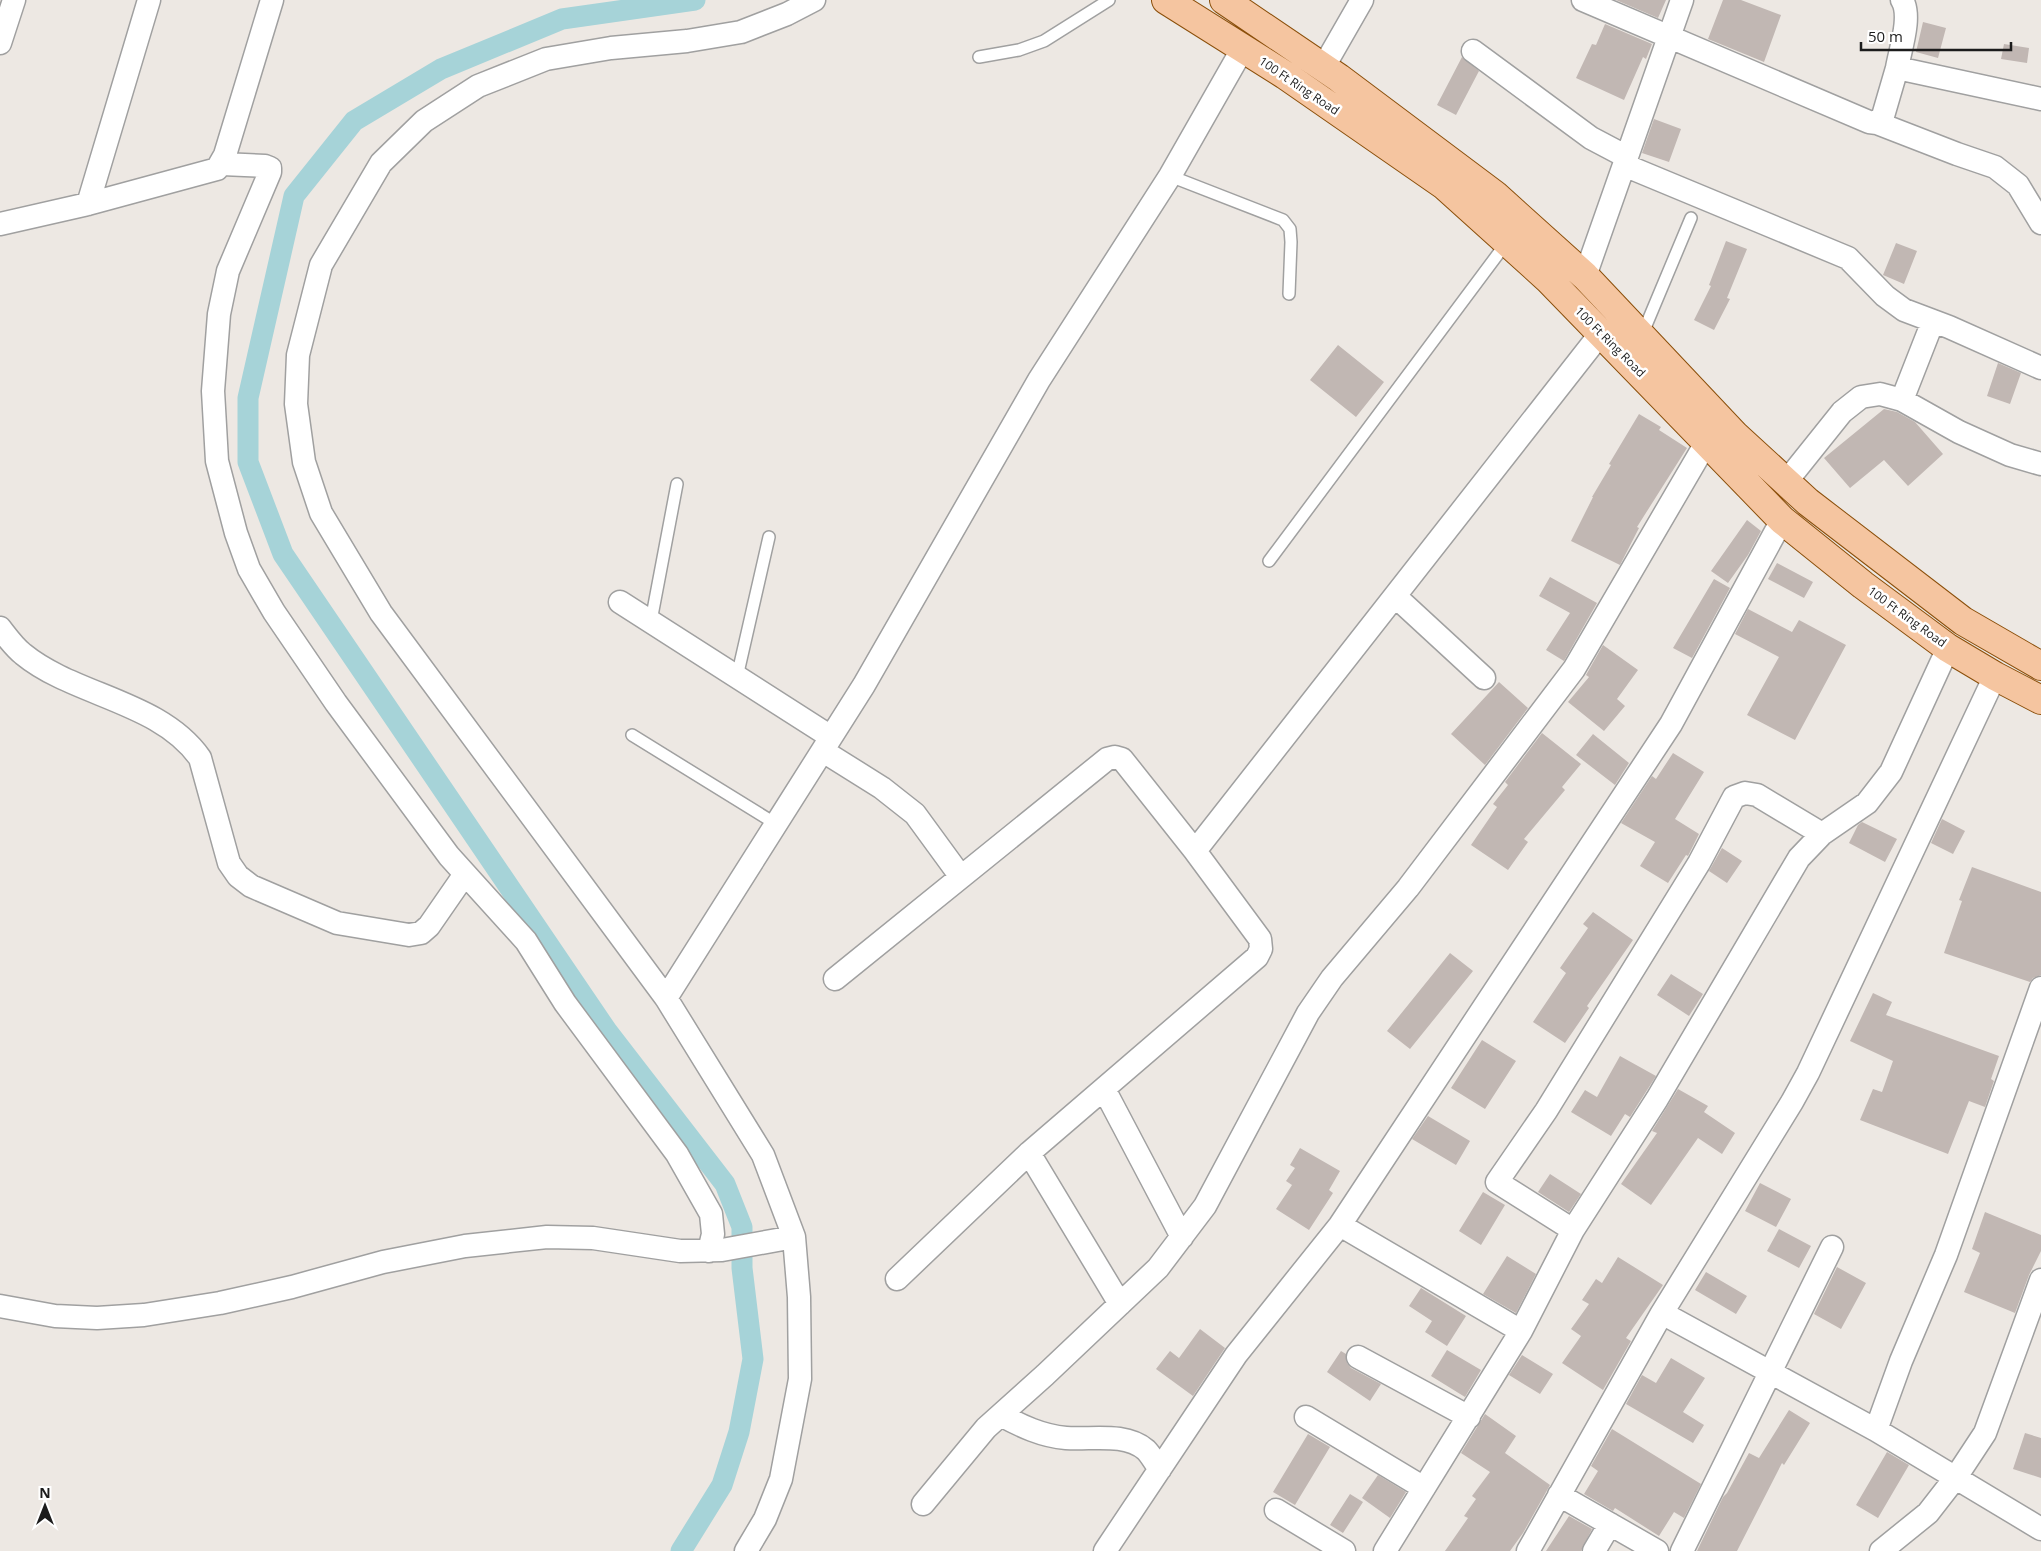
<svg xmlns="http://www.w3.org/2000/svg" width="2041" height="1551" font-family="'Open Sans',sans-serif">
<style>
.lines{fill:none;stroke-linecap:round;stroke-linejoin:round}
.canal{stroke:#a6d3d8;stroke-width:21}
.building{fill:#c1b7b3}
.service-casing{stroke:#a0a0a0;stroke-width:14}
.minor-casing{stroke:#a0a0a0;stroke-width:25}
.primary-casing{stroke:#8b4f0a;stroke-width:30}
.service{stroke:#fff;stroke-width:11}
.minor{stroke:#fff;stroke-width:22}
.primary{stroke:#f5c5a0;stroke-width:28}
.labels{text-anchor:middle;stroke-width:5;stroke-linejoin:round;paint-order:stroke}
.street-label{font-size:12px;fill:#1c1c1c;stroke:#fff}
</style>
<rect width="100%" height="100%" fill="#ede8e3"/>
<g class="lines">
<path class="canal" d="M681,1551L722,1485L739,1432L753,1359L742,1268V1227L725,1184L607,1031L283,554L248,462V398L294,196L354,121L441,69L562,19L695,0"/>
</g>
<path class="building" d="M1616,0H1666L1658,18Z
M1723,0H1741L1781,15L1764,62L1708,39Z
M1923,22L1946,28L1938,58L1916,52Z
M1605,24L1652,44L1646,59L1643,57L1624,100L1576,78L1592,44L1596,45Z
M2004,44L2029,48L2027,63L2001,59Z
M1462,57L1479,71L1456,115L1437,105Z
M1654,119L1681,129L1669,162L1642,153Z
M1726,241L1747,249L1727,298L1730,299L1714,330L1694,320L1711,286L1709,285Z
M1896,243L1917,251L1904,284L1883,275Z
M1338,345L1384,382L1356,417L1310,380Z
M1998,363L2021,373L2010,404L1987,396Z
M1884,409L1897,412L1915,422L1943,454L1908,486L1884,460L1850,488L1824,458Z
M1639,414L1661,427L1659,430L1687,448L1637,527L1639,528L1620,565L1571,541L1593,497H1592L1611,465L1609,464Z
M1747,520L1761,531L1748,555L1728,583L1711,571Z
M1777,563L1813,582L1804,598L1768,579Z
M1550,577L1597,603L1564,661L1546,650L1570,613L1539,596Z
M1714,579L1730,588L1692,658L1673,648Z
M1748,609L1792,632L1799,620L1846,645L1795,740L1747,715L1779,657L1735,634Z
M1603,645L1638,670L1617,699L1625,706L1604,731L1568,702L1589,677L1586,675Z
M1499,682L1528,708L1485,765L1451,734Z
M1542,733L1581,764L1562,787L1565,790L1524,839L1528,842L1508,870L1471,845L1497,807L1493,804L1508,785L1505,782Z
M1593,734L1629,763L1615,785L1576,755Z
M1673,753L1704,772L1675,819L1699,834L1688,856L1686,855L1668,883L1640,866L1655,842L1621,823L1652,776L1656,779Z
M1942,819L1965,831L1953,854L1931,843Z
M1862,822L1897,839L1885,862L1849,843L1858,825Z
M1722,848L1742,861L1727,883L1709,871Z
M1972,867L2041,892V975L2033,978L2030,982L1944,953L1962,901L1959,900Z
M1593,912L1633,940L1587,1006L1589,1008L1565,1043L1533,1022L1566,973L1560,968L1588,928L1583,924Z
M1450,953L1473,971L1410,1049L1387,1031Z
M1671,974L1703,994L1689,1016L1657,995Z
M1873,993L1892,1002L1886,1015L1999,1056L1991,1079L1994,1081L1985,1107L1969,1101L1948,1154L1860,1120L1873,1089L1882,1092L1893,1061L1850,1041Z
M1482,1040L1516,1061L1485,1109L1451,1088Z
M1620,1056L1656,1076L1630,1117L1625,1114L1611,1136L1571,1112L1585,1090L1597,1097Z
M1678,1089L1708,1106L1704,1112L1735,1133L1722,1154L1698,1138L1651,1205L1621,1184L1657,1133L1652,1131Z
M1428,1116L1470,1141L1456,1165L1412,1139Z
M1300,1148L1340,1171L1329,1190L1333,1193L1309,1230L1276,1209L1292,1185L1286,1181L1295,1168L1290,1165Z
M1550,1174L1581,1194L1569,1212L1538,1192Z
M1760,1183L1791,1199L1776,1227L1745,1211Z
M1483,1192L1505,1205L1481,1245L1459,1231Z
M1985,1212L2041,1235V1251L2029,1275L2015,1313L1964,1292L1980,1253L1972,1249Z
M1779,1229L1811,1246L1799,1268L1767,1251Z
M1507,1256L1536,1274L1516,1313L1483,1294Z
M1618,1257L1663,1285L1626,1338L1631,1341L1603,1390L1562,1363L1581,1336L1571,1329L1589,1304L1582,1300L1596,1279L1602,1283Z
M1837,1267L1866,1283L1841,1329L1814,1314Z
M1706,1272L1747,1296L1736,1314L1695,1290Z
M1421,1288L1466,1316L1447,1346L1425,1332L1432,1321L1409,1306Z
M1200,1329L1225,1348L1193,1396L1156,1369L1170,1351L1179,1358Z
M1447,1350L1481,1370L1465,1397L1431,1376Z
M1341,1351L1346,1354L1347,1363L1351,1368L1381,1384L1370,1401L1327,1372Z
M1522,1355L1553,1374L1540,1394L1509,1375Z
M1671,1358L1705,1378L1683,1412L1704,1425L1693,1443L1626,1404L1642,1375L1656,1383Z
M1789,1410L1810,1423L1784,1465L1782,1463L1737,1551H1697L1723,1497L1727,1493L1749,1453L1759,1458Z
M1485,1414L1516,1436L1505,1453L1550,1485L1523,1533L1510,1551H1445L1468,1518L1464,1516L1476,1499L1472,1496L1490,1472L1461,1453Z
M1612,1429L1701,1484L1684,1518L1674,1512L1659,1536L1615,1508L1613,1511L1584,1494L1598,1471L1591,1466Z
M2025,1433L2041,1438V1478L2013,1469Z
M1308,1434L1330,1447L1295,1505L1273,1492Z
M1887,1452L1909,1465L1878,1518L1856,1505Z
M1378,1475L1406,1492L1390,1518L1362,1498Z
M1350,1494L1363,1502L1343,1533L1330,1525Z
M1569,1516L1592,1529L1581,1551H1546Z"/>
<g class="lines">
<g class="service-casing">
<path id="service" d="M979,57L1019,50L1044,41L1109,0
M1170,176L1283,220L1290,229L1291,242L1289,294
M1642,335L1691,218
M1269,561L1507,242
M651,621L677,484
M737,677L769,537
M632,735L776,824"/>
</g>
<g class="minor-casing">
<path id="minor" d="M1583,0L1869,122L1877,123L1883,116L1897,68L2041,99
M0,43L14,0
M1473,51L1591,138L1627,157
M1323,68L1362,0
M1897,68C1900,50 1912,16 1902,0
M1877,123L1957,154L1995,167L2018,185L2041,223
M222,164L265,166L270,168V172L228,271L219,314L213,391L217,461L236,533L249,569L274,612L336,703L449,856L526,941L565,1003L677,1154L711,1214L713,1234L709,1251
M1624,165L1848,258L1885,296L1904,310L1949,327L2041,368
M88,204L149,0
M0,224L88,204L217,169L225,155L272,0
M1585,276L1682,0
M1902,400L1933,321
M1786,482L1842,412L1861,397L1880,394L1902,400L1959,432L2010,455L2041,464
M1395,596L1484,678
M620,602L831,737
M0,628C7,637 14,647 23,654C74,696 160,701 200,758L229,863L238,876L251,886L337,923L409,935L421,933L429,926L465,874
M823,751L882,788L915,814L961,877
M1195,851L1601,333
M835,979L1107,759L1115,757L1122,759L1195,851L1260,939L1261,949L1257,957L1029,1153L897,1279
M666,998L864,685L1039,380L1170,176L1243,48
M1104,1089L1182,1237
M1029,1153L1120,1304
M1340,1225L1521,1331
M1573,1230L1497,1182L1546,1111L1699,863L1734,797L1745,793L1757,795L1822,834
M0,1306L55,1316L97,1318L144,1315L220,1303L292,1287L383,1262L465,1246L547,1237L593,1238L680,1251L722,1250L794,1237
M1662,1313L1876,1430L2041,1529
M1358,1357L1469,1417
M1001,1415C1021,1426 1042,1436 1066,1438C1091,1440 1125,1432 1146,1450C1151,1455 1155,1463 1160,1469
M1306,1417L1424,1488
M1876,1430L1901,1361L1946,1255L2041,988
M1559,1495L1657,1551
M923,1504L986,1428L1045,1375L1158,1268L1205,1206L1308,1013L1332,978L1408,888L1574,669L1706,443
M1276,1510L1344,1551
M746,1551L765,1519L781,1479L800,1379L799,1297L794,1237L763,1155L666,998L381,613L321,513L304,462L296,404L298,355L321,265L381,163L424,121L478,86L546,59L611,48L687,41L741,32L787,14L814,0
M1105,1551L1236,1355L1340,1225L1671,724L1782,520
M1385,1551L1521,1331L1573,1230L1657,1099L1799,858L1822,834L1867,803L1891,772L1948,648
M1528,1551L1662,1313L1792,1102L1808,1073L1995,676
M1594,1551L1610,1524
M1682,1551L1832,1247
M1881,1551L1928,1513L1956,1477L1985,1433L2041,1280"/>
</g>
<g class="primary-casing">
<path id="primary" d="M1166,0L1285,75L1445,186L1548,279L1782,520L1863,585L1948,648L1995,676L2041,700
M1224,0L1339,78L1495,195L1585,276L1735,435L1808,502L1963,621L2041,666"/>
</g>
<use href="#service" class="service"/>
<use href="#minor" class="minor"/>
<use href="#primary" class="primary"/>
</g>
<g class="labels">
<g class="street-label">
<text transform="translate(1299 86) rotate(34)" y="4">100 Ft Ring Road</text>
<text transform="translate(1610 342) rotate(45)" y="4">100 Ft Ring Road</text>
<text transform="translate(1907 617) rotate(36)" y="4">100 Ft Ring Road</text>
</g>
</g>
<g transform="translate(45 1506)" stroke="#ffffff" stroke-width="4" paint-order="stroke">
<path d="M0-4L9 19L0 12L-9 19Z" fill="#1c1c1c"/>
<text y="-8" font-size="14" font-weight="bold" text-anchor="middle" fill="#1c1c1c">N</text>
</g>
<path d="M1861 42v8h150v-8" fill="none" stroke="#1c1c1c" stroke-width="2.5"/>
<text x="1868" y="42" font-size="15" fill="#1c1c1c" stroke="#ffffff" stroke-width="4" paint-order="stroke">50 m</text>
</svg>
